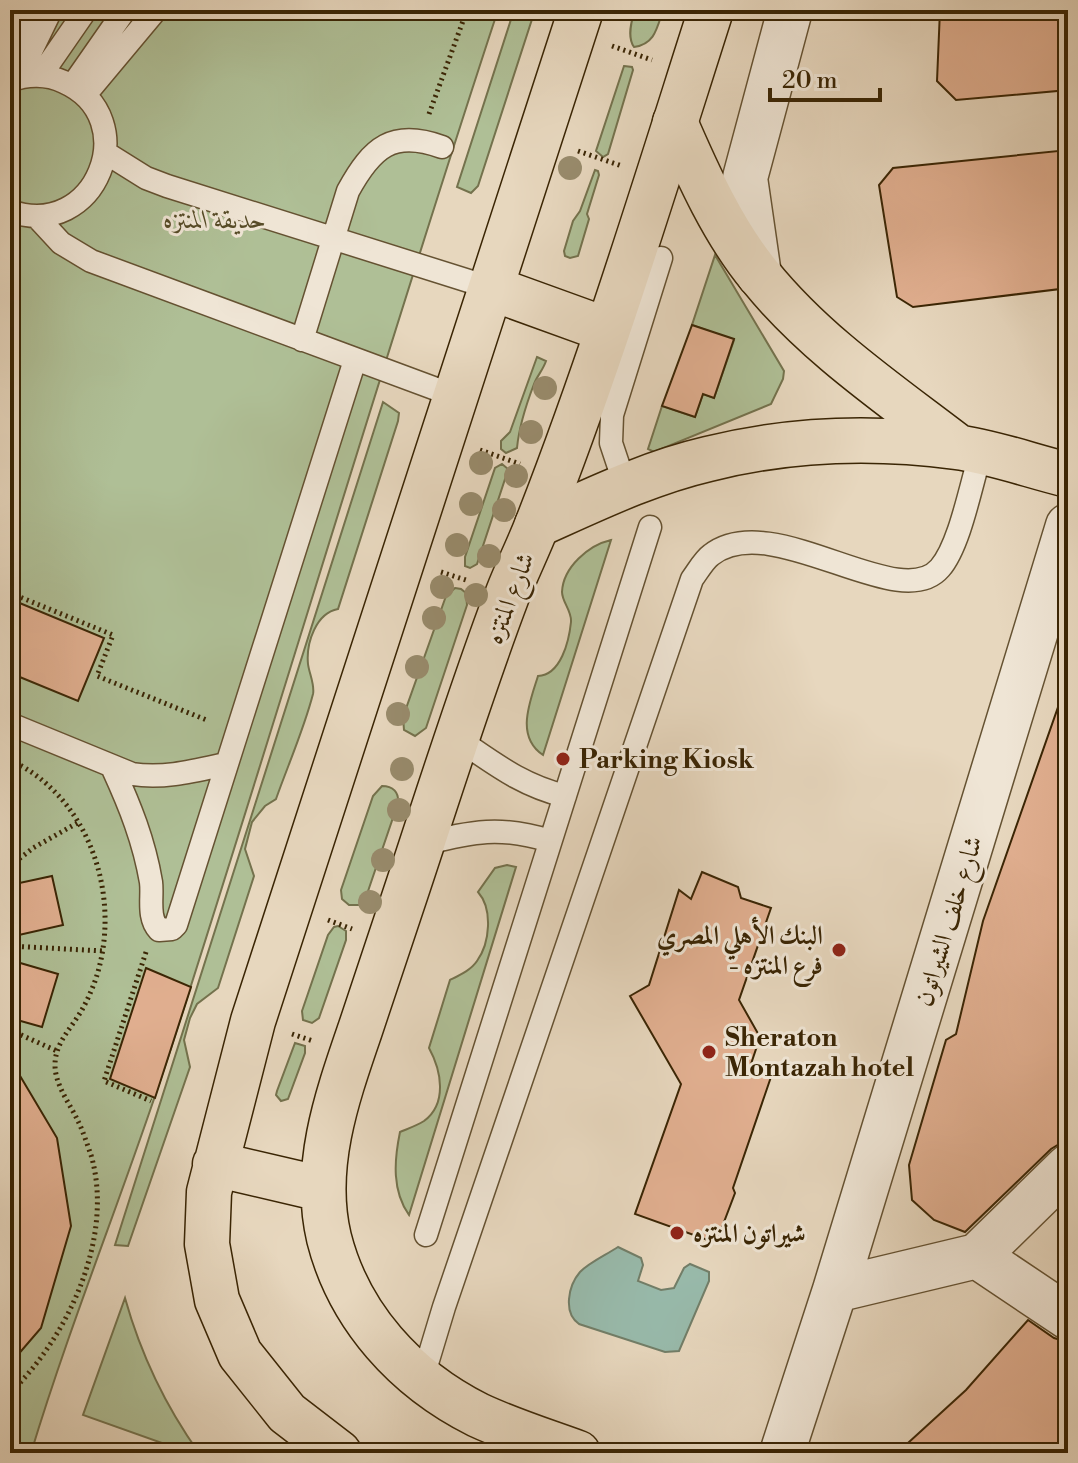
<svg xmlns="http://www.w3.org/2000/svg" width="1078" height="1463" font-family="'Libre Bodoni',Amiri,serif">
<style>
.green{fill:#afbf96;stroke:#74724d;stroke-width:2}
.water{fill:#98baab;stroke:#727e68;stroke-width:2}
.building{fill:#e1af90;stroke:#3a2504;stroke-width:2}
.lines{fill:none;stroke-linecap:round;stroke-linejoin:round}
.lane-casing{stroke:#655232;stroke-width:25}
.street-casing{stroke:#655232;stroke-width:47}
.primary-casing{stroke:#3a2504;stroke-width:47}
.highway-casing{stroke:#3a2504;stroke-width:47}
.path{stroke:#3a2504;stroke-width:5;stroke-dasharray:2 4;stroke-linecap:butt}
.lane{stroke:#efe5d5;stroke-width:22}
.street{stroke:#efe5d5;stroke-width:44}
.primary{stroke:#e7d7be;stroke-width:44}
.highway{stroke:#e7d7be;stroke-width:44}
.tree{fill:#988b6c}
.poi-dot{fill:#8f2418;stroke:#efe5d5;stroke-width:3}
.labels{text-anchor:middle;stroke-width:6;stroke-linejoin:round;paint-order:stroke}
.park-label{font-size:26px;font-style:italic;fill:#574c28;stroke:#efe5d5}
.street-label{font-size:26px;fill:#3a2504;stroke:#efe5d5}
.poi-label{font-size:26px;font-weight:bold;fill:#3a2504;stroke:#efe5d5;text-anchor:start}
</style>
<rect width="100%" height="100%" fill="#e7d7be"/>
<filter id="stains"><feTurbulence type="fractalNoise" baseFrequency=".0025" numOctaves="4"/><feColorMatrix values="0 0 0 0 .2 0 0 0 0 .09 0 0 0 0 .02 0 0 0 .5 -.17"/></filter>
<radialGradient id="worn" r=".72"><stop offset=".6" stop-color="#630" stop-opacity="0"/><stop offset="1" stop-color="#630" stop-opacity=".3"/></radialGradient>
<path class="green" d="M10,10H498C385,353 283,699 173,1042C129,1180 73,1314 31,1453H10Z
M514,10H535L478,186L471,193L457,187Z
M635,10H663C657,28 655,44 634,47C627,37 631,22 635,10Z
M624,66L632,67L633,70L608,154L603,157L596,151Z
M595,170L598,171L599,175L587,214L589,219L578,256L570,258L565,256L564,251L573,221L580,211Z
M715,255L784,371L783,379L771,404L654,452L648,449L662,406L695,417L703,394L714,398L734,340L692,325Z
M537,357L546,361C543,370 537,376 534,384C526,405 519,426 517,448L506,453L501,449V441L510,432Z
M383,402L399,413L398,421L338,609C316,613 306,643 308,664C309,673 315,685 313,694C304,729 288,765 276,799L265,806L252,822L245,849L254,876L218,988L197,1004L190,1018L184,1040L190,1067L128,1246L115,1245Z
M502,464L508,469L507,473L477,564L470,568L465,566V557L495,468Z
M611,540L543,755C515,736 530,702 538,676C561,675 569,641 571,622C572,611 562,602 562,592C563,567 589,545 611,540Z
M455,588L461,589L466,593L467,605L426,728L415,736L404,730L403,717L446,596Z
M382,786C393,786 399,792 398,803L366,897L359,905H349L342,899L341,890L373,796Z
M507,865L516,867L409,1215C392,1191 394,1161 400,1132C407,1129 416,1126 424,1121C448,1103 441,1070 429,1048L450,980C460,975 471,970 477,961C490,943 493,909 478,892L495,868Z
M338,926L346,931V940L319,1018L312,1023L303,1020L302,1011L328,935L334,927Z
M295,1043L305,1046V1053L288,1099L281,1101L276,1095L277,1091Z
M125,1298C141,1355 164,1404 199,1453H190L83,1415Z"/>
<path class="water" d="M618,1247L641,1258L643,1265L638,1281L661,1290L674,1288L684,1268L690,1264L709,1272V1281L679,1351L665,1352L579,1324C563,1313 568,1286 580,1272C590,1262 606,1255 618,1247Z"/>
<path class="building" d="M940,10H1068V90L956,100L937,81Z
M1068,150V288L913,307L897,297L879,185L893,168Z
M692,325L734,339L714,398L703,394L695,417L662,406Z
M10,599L104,638L78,701L10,673Z
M1063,693L1068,694V1143H1061L1051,1149L965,1232L934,1220L912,1200L909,1165L946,1040L956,1034L983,921Z
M702,872L738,887L741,898L771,908L739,1000L760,1037L750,1067L772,1074L733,1188L735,1193L716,1243L635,1214L681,1084L630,996L649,985L679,890L691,899Z
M52,876L63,925L10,937V885Z
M10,960L58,974L42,1027L10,1018Z
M146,968L191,987L155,1098L110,1079Z
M10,1059L57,1138L71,1226L41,1328L10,1364Z
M1028,1320L1054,1338L1068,1342V1453H897L966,1390Z"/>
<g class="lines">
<g class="lane-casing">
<path id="lane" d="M10,66L27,10
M41,75L86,10
M18,78L51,10
M10,81C27,74 47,74 64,82C145,118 96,242 10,211
M72,86L125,10
M85,95L156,10
M106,153L146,178L167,186L491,288
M36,216L61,243L91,261L455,396
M302,340L348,191C372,147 393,129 442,147
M625,485L611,443L612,415L661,258
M10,724L132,774C164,779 194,771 226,764
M458,739C495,764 521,785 565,796
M113,769C130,806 144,841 151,882C153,897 147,917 159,930L172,929L176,925L355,360
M422,844C472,832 499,825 550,841
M426,1235L650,527
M422,1380L444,1307L692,579C698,571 704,560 711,555C772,507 899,616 940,568C960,545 971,484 981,452"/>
</g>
<g class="street-casing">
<path id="street" d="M759,275L745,178L790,10
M977,1256L1068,1317
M835,1290L977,1256L1068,1167
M782,1453L835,1290L1068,526"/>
</g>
<g class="primary-casing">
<path id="primary" d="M675,122C697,173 724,233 760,276C815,344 889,394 958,447
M537,525C593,500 648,473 708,459C788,439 874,436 956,447C993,452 1031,466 1068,475"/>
</g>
<g class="highway-casing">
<path id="highway" d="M491,288L607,330
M215,1164L322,1189
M339,1453L287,1413L240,1354L217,1300L207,1244L209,1192L253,1021L581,10
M578,1453C545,1441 510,1430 478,1415C406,1379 349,1317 329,1238C312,1167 337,1097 360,1030C373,991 386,952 399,913C435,806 468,698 508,593C517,570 528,548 537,525C603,357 656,182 711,10"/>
</g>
<path class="path" d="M612,46L652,60
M429,114L467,10
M578,151L622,166
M480,450L520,464
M441,572L469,581
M10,593L113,635L97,676L209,721
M10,760C92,798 124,902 94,984C91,991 88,999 84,1006C74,1026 55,1041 55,1065C55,1085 70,1104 78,1121C83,1131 87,1144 91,1155C115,1237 68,1337 10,1393
M10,866L33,848L79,822
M328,920L352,929
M10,946L103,951
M146,952L104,1081L151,1101
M10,1030L57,1051
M292,1034L313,1041"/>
<use href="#lane" class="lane"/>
<use href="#street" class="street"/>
<use href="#primary" class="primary"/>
<use href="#highway" class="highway"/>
</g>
<g class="tree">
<circle cx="570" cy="168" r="12"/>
<circle cx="545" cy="388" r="12"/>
<circle cx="531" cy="432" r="12"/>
<circle cx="481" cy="463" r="12"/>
<circle cx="516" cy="476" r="12"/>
<circle cx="471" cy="504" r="12"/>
<circle cx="504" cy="510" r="12"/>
<circle cx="457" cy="545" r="12"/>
<circle cx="489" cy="556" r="12"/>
<circle cx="442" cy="587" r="12"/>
<circle cx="476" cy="595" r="12"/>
<circle cx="434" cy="618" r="12"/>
<circle cx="417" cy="667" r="12"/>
<circle cx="398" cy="714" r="12"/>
<circle cx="402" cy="769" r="12"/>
<circle cx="399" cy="810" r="12"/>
<circle cx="383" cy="860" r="12"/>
<circle cx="370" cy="902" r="12"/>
</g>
<g class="poi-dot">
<circle cx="563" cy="759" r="8"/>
<circle cx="839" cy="950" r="8"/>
<circle cx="709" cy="1052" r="8"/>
<circle cx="677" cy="1233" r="8"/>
</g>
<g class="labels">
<g class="park-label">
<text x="215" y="228">حديقة المنتزه</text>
</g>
<g class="street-label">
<text transform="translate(509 598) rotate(-69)" y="9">شارع المنتزه</text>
<text transform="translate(948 921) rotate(-73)" y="9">شارع خلف الشيراتون</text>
</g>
<g class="poi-label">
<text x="579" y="768">Parking Kiosk</text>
<text x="823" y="944" text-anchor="end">البنك الأهلي المصري<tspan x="823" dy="30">- فرع المنتزه</tspan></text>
<text x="725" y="1046">Sheraton<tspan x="725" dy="30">Montazah hotel</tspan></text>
<text x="693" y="1242">شيراتون المنتزه</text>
</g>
</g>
<rect width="1078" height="1463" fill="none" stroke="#e7d7be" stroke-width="40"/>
<rect x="12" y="12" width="1054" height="1439" fill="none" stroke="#3a2504" stroke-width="4"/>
<rect x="20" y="20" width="1038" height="1423" fill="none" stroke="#3a2504" stroke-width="2"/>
<path d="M770 88v12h110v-12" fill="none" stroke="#3a2504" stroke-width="4"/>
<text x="782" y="88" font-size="24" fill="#3a2504" stroke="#efe5d5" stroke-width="6" paint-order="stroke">20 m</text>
<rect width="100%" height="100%" filter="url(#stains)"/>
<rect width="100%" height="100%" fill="url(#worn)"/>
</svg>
